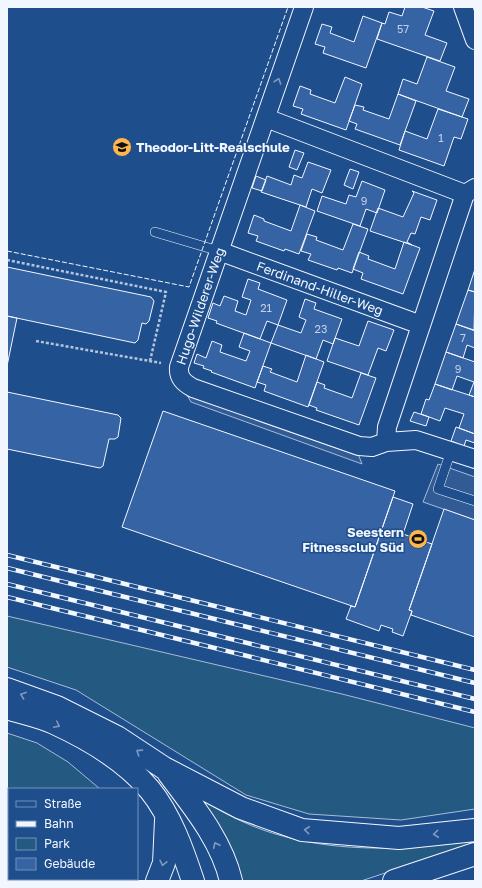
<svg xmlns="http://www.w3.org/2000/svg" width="482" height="888" font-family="'Golos Text',sans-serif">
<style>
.green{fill:#245a82;stroke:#a8bbd7}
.parking{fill:#305b95;stroke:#a8bbd7}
.building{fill:#3563a3;stroke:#f2f6ff}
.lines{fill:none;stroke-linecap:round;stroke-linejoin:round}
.lane-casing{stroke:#f2f6ff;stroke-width:10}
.street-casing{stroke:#f2f6ff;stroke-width:20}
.highway-casing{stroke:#f2f6ff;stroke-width:24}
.path{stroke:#b3c4dc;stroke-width:2.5;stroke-dasharray:3 2;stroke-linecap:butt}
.lane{stroke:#1f4e8c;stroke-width:9}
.street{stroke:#1f4e8c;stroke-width:18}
.highway{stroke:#1f4e8c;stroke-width:22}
.rail-casing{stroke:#f2f6ff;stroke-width:4.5}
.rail{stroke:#1f4e8c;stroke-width:3;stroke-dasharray:9;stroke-linecap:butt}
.fence{stroke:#f2f6ff;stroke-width:1;stroke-dasharray:5 2;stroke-linecap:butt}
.oneway{stroke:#7e9ac0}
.labels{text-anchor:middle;stroke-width:3;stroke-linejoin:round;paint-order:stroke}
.number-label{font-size:11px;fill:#c3d1e8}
.poi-label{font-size:13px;font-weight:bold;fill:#f2f6ff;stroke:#1f4e8c;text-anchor:start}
.street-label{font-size:13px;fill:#f2f6ff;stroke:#1f4e8c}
</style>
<rect width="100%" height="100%" fill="#1f4e8c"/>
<path class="green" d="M7,616L342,694L475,728V809L401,820L309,814L246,795L76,690L7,667Z
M7,733L37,743L68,762L100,789H9V879H118L116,881H7Z
M194,795C206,802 218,810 231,816C284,844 349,851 409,847C431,845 453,840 475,837V843L361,881H238Z"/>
<path class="parking" d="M187,395L359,456L362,464L191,402Z
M438,464L475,477V520L423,502Z"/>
<path class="building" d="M405,7H422L434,11L425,35L447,43L440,61L377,39L382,23L385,24L389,12L402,16Z
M363,16L382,23L366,68L323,53L325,47L315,44L322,24L332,27L330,33L354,42Z
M427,57L455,67L446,91L469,99L462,117L398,94L403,79L417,84Z
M345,77L362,84L346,130L301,114L303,109L293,106L300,86L311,90L310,94L335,103Z
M398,94L416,101L400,145L355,129L357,124L349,121L355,105L364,107L363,110L389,119Z
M438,109L468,119L461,139L454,137L444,166L399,150L405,131L427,139Z
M295,150L304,153L297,170L289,167Z
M308,162L331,170L322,193L312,189L306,207L261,192L267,176L291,185L294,175L302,178Z
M350,169L359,172L353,189L344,185Z
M256,176L266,180L262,191L252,188Z
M362,181L385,190L377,213L366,209L360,226L317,211L322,196L346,204L349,195L356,197Z
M412,191L437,200L430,220L421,217L415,234L411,233L407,242L412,245L370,231L378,208L403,217L414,193Z
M300,205L315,211L299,254L285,249L284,251L256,241L258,236L248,233L254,215L264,219V221L291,231Z
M353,224L368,229L352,273L338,268L337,270L308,260L311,254L301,251L307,234L317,237L316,240L343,250Z
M404,242L420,248L403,294L361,279L363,273L353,269L359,252L369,256L368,259L395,269Z
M7,267L151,297L154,301L149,321L146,324L142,323L138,340L135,343L7,316Z
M475,269V292L468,290Z
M248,279L260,283L258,289L287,300L278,325L267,321L260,339L216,323L217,321L208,318L213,303L220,306L224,296L238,301L235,311L246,315L251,300L242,297Z
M468,290L475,292L474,330L456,324Z
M305,299L316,303L314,309L342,319L333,344L323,340L316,359L271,343L278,325L301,333L306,320L299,317Z
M7,316L17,318L7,366Z
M368,321L394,330L386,351L378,348L368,375L327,361L335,338L359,346Z
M456,324L475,331V348L467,345L463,358L446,352Z
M244,333L271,343L255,388L211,372L212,371L203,368L204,366L194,363L197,354L206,358L212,341L222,345L220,352L246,361L250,351L239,347Z
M446,352L475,362V397L469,395L474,382L457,376L452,390L435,384Z
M306,355L324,362L308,407L264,391L266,385L257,382L263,366L272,369L270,372L297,382Z
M361,373L376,378L359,425L316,410L317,408L309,405L317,382L325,385L324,388L352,398Z
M435,384L475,397V434L459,428L464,414L445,408L440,421L421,414L426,399L429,400Z
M7,392L118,415L121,418L118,437L115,439H109L103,466L100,468L7,449Z
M163,411L395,491L355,607L122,527Z
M414,412L429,417L426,426L410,421Z
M456,427L475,434V443L466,440L464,446L451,441Z
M393,497L413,504L403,534L432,544L409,610L412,611L403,636L392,632L393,629L381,625L379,631L346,619L351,606L355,607Z
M444,509L475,520V637L411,615L412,611L409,610Z"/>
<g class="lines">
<g class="lane-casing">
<path id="lane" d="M155,232L219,251
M451,451L438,489L475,501"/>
</g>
<g class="street-casing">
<path id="street" d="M304,7L179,367C178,378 184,383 193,388L359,446L372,447L386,442L416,440L475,459
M463,7L475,40
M266,118L465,194
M219,251L421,325
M386,442L387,427L465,194L475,188"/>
</g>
<g class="highway-casing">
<path id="highway" d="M7,689L57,707L117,737L164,768L241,808L302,830L399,838L475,830
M7,708C22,713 39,716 54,723C89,739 125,760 150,790C171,816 183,851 193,881
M169,774C193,806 222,841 231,881
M157,881L164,863L166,820
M394,881L475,854"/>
</g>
<path class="path" d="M7,260L166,292L150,361
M36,341L161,363"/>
<use href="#lane" class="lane"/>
<use href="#street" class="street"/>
<use href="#highway" class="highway"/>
<g class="rail-casing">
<path id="rail" d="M7,555L475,670
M7,568L475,683
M7,584L475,699
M7,597L475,712"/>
</g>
<use href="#rail" class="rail"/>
<path class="fence" d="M7,251L189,287L288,7"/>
</g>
<defs><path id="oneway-chevron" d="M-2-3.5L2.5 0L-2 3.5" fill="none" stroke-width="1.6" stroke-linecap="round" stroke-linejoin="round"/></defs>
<g class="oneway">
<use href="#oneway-chevron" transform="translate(278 81) rotate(-71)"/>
<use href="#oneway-chevron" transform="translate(23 695) rotate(-160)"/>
<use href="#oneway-chevron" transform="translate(57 725) rotate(26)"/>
<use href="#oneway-chevron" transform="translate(139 752) rotate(-147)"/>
<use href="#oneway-chevron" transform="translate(307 830) rotate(-174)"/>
<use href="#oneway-chevron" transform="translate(436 834) rotate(174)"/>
<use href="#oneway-chevron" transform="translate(216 845) rotate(-115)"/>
<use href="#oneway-chevron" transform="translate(163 863) rotate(103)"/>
</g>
<defs>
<g id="school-disc" transform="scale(1)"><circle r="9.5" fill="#ffb74d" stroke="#1f4e8c"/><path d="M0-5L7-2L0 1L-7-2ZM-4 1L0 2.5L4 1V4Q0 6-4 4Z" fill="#111"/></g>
<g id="stadium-disc" transform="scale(1)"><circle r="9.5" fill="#ffb74d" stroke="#1f4e8c"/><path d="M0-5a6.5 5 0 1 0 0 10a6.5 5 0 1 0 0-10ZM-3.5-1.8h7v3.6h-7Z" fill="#111"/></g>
</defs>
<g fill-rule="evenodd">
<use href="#school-disc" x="122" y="147"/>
<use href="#stadium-disc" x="418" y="539"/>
</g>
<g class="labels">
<g class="number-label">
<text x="403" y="33">57</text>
<text x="441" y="142">1</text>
<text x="364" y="205">9</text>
<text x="266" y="312">21</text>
<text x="321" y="333">23</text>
<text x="463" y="342">7</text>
<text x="458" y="373">9</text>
</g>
<g class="poi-label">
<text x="136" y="152">Theodor-Litt-Realschule</text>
<text x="404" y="537" text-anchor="end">Seestern<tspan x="404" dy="15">Fitnessclub Süd</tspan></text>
</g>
<g class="street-label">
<text transform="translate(320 288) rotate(20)" y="5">Ferdinand-Hiller-Weg</text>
<text transform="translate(200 306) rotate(-71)" y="5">Hugo-Wilderer-Weg</text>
</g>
</g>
<rect width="482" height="888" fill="none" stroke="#f2f6ff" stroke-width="16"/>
<rect x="8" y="788" width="130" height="92" fill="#1f4e8c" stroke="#7391ba"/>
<rect x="16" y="801" width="20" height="6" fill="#1f4e8c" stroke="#7391ba"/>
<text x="44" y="808" font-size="12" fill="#f2f6ff">Straße</text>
<rect x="16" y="821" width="20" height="6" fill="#f2f6ff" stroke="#7391ba"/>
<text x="44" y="828" font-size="12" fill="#f2f6ff">Bahn</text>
<rect x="16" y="838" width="20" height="12" fill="#245a82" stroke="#7391ba"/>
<text x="44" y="848" font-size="12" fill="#f2f6ff">Park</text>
<rect x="16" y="858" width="20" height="12" fill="#3563a3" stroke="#7391ba"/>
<text x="44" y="868" font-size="12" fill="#f2f6ff">Gebäude</text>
</svg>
